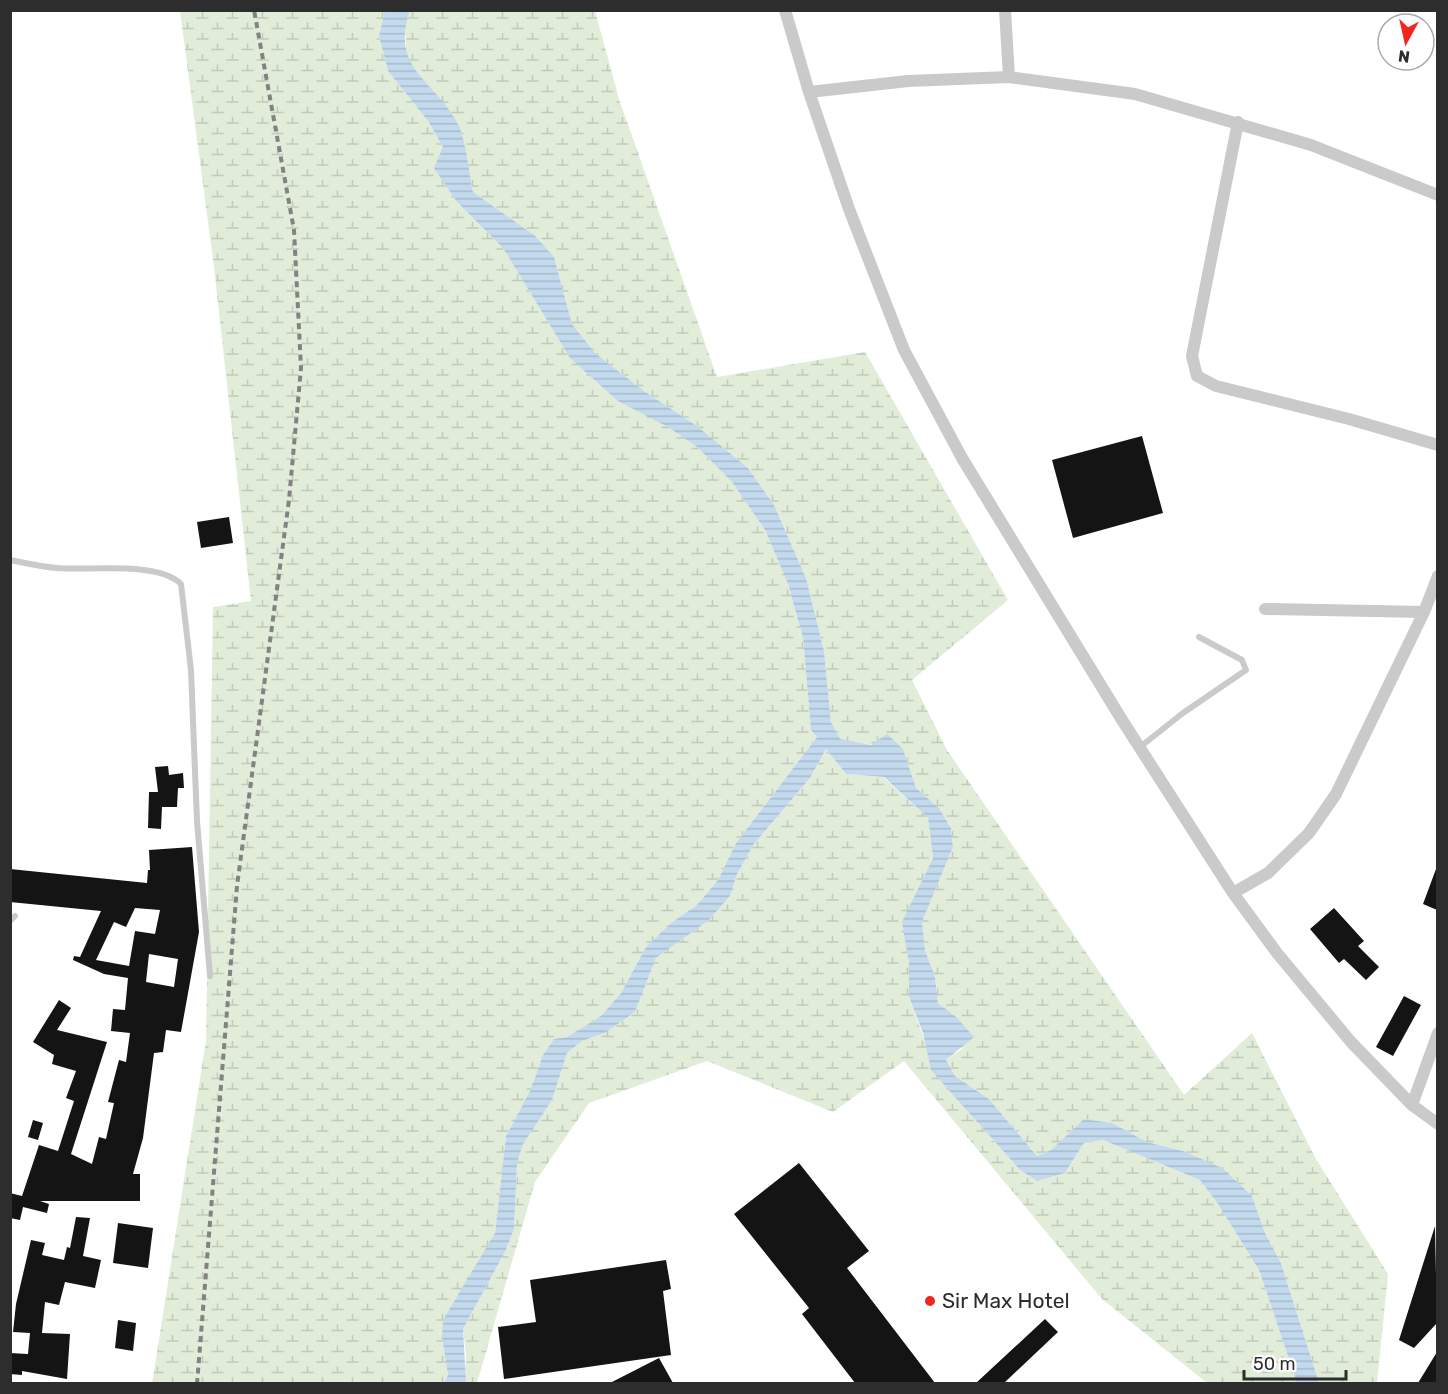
<svg xmlns="http://www.w3.org/2000/svg" width="1448" height="1394" font-family="Rubik,sans-serif">
<style>
.wetland{fill:url(#wetland-marsh)}
.water{fill:url(#water-rules)}
.building{fill:#141414;fill-rule:evenodd}
.lines{fill:none;stroke-linecap:round;stroke-linejoin:round}
.lane{stroke:#cacaca;stroke-width:6}
.street{stroke:#cacaca;stroke-width:12}
.rail{stroke:#828282;stroke-width:4;stroke-dasharray:6 4.5;stroke-linecap:butt}
.poi-dot{fill:#f22621;stroke:#fff;stroke-width:2}
.labels{text-anchor:middle;stroke-width:6;stroke-linejoin:round;paint-order:stroke}
.poi-label{font-size:21px;fill:#2d2d2d;stroke:#fff;text-anchor:start}
</style>
<defs>
<pattern id="wetland-marsh" width="20" height="14" patternUnits="userSpaceOnUse" patternTransform="scale(1.5)"><rect width="20" height="14" fill="#e1ecd9"/><path d="M1 5h8M5 5V1M11 12h8M15 12V8" fill="none" stroke="#c1cbbb"/></pattern>
<pattern id="water-rules" width="6" height="5" patternUnits="userSpaceOnUse" patternTransform="scale(1.5)"><rect width="6" height="5" fill="#c3d9ed"/><path d="M0 2.5h6" fill="none" stroke="#a8bbcc"/></pattern>
</defs>
<rect width="100%" height="100%" fill="#fff"/>
<path class="wetland" d="M180,11H385L379,36L388,71L428,121L443,147L457,202L503,248L570,358L697,447L732,482L765,530L788,584L803,638L811,730L817,737L736,843L718,880L697,905L671,923L646,947L621,993L601,1016L567,1037L554,1039L543,1055L531,1089L506,1136L495,1233L442,1338L448,1375L444,1383L152,1384L206,1041L213,607L251,601L214,267Z
M410,11H595L619,99L717,377L865,352L1008,600L912,680L947,750L1184,1095L1252,1033L1316,1159L1388,1274L1377,1383H1319L1281,1263L1265,1233L1252,1196L1183,1151L1147,1142L1112,1123L1084,1119L1051,1150L1037,1156L989,1099L955,1076L946,1060L962,1049L955,1016L938,1003L935,977L925,950L922,922L953,847L951,828L939,808L916,788L903,749L840,740L831,722L824,651L806,578L774,505L748,468L697,426L644,391L595,353L572,324L554,257L473,192L458,124L424,84L406,56L405,26Z
M826,749L846,774L883,777L928,818L933,858L903,922L909,963V997L928,1050L978,1123L1020,1170L1037,1181L1065,1173L1084,1143L1103,1140L1200,1180L1218,1204L1259,1270L1297,1383H1207L1102,1299L904,1061L833,1112L707,1061L589,1103L535,1182L477,1383H465L466,1354L463,1329L505,1252L514,1229L517,1163L523,1143L552,1100L567,1053L582,1041L605,1033L635,1012L656,958L709,920L730,896L737,874L754,844L810,778Z"/>
<path class="water" d="M385,10L410,11C389,69 436,81 458,124C466,141 469,173 473,192L535,236L554,257L572,324L595,353L644,391L697,426L748,468L774,505L806,578L824,651L831,722L840,739L871,745L887,734L903,749L916,788L939,808L951,828L953,847L922,922L925,950L935,977L938,1003L955,1016L974,1037L946,1060L955,1076L989,1099L1037,1156L1051,1150L1084,1119L1112,1123L1147,1142L1183,1151L1222,1168L1252,1196L1265,1233L1281,1263L1319,1383H1297L1259,1270L1218,1204L1200,1180L1103,1140L1084,1143L1065,1173L1037,1181L1020,1170L931,1070L923,1033L909,997V963L902,922L933,858L928,818L884,777L846,774L826,749L810,778L754,844L737,874L730,896L709,920L656,958L635,1012L605,1033L582,1041L567,1053L552,1100L523,1144L517,1163L514,1229L505,1252L463,1329L466,1381L465,1383H444L448,1375L442,1338L443,1320L495,1233L506,1136L531,1089L543,1055L554,1039L567,1037L601,1016L621,993L646,947L671,923L697,905L718,880L736,843L817,737L811,730L803,638L788,584L765,530L732,482L697,447L668,427L618,401L570,358L503,248L457,202L434,168L443,147L428,121L388,71L379,36Z"/>
<path class="building" d="M1142,436L1163,513L1073,538L1052,460Z
M229,517L233,543L201,548L197,522Z
M168,766L169,775L183,773L184,788H178L177,807H162L161,829L148,828L149,792H158L155,767Z
M192,847L199,932L181,1032L166,1030L163,1052L154,1053L143,1138L133,1174H140V1201H40L49,1204L47,1213L23,1207L20,1220L10,1218V1193L22,1196L39,1145L58,1151L74,1101L66,1098L76,1071L52,1064L54,1055L33,1042L59,1000L71,1008L57,1030L107,1042L71,1154L92,1164L99,1137L106,1139L114,1103L108,1102L119,1060L126,1062L130,1033L111,1031L113,1009L125,1010L128,978L104,974L73,960L74,956L80,957L101,911L10,902V869L147,883L148,870H150L149,850ZM135,908L160,910L155,934L135,931L129,966L96,960L114,922L126,927ZM149,954L178,959L174,987L146,982Z
M1436,869H1437V910L1423,904Z
M1334,908L1364,941L1358,946L1379,967L1366,980L1344,959L1339,963L1310,929Z
M1404,996L1421,1005L1393,1056L1376,1047Z
M33,1120L43,1123L38,1140L28,1137Z
M799,1163L869,1251L847,1268L935,1383H855L802,1314L809,1308L734,1214Z
M76,1217L90,1218L83,1256L101,1260L95,1288L65,1282L59,1305L45,1302L42,1333L70,1334L67,1379L22,1371V1375L10,1374V1353L28,1354L30,1333L13,1332L16,1304L31,1240L45,1243L42,1255L64,1260L67,1247L70,1248Z
M118,1223L153,1228L148,1268L113,1263Z
M1435,1226L1437,1323L1414,1348L1399,1340Z
M666,1260L671,1289L663,1291L671,1355L504,1379L498,1327L536,1322L530,1280Z
M1045,1319L1058,1332L1004,1383H976Z
M118,1320L136,1323L133,1351L115,1348Z
M1437,1352V1383H1418Z
M659,1358L673,1383H610Z"/>
<g class="lines">
<path class="lane" d="M10,560C26,563 42,567 57,568C90,571 158,561 181,584L191,670L197,821L210,976
M1140,747L1183,713L1246,670L1242,660L1199,637
M10,921L15,916"/>
<path class="street" d="M785,10L809,92L849,209L904,350L962,458L1122,720L1233,893L1277,953L1351,1042L1412,1105L1438,1124
M1005,10L1009,77
M809,92L908,81L1009,77L1135,94L1311,145L1438,195
M1238,122L1192,356L1197,376L1216,386L1349,419L1438,445
M1265,609L1424,612
M1233,893L1268,873L1309,833L1336,794L1424,612L1438,576
M1412,1105L1438,1033"/>
<path class="rail" d="M197,1384L237,886L289,500L301,368L294,230L254,10"/>
</g>
<circle class="poi-dot" cx="930" cy="1301" r="6"/>
<g class="labels">
<g class="poi-label">
<text x="942" y="1308">Sir Max Hotel</text>
</g>
</g>
<rect width="1448" height="1394" fill="none" stroke="#2d2d2d" stroke-width="24"/>
<g transform="translate(1406 42) rotate(188)"><circle r="28" fill="#ffffff" stroke="#ababab" stroke-width="1.5"/>
<path d="M0-4.5L10 22L0 15L-10 22Z" fill="#f22621"/>
<text y="-9" font-size="16" font-weight="bold" text-anchor="middle" fill="#2d2d2d">N</text>
</g>
<path d="M1244 1370v9h102v-9" fill="none" stroke="#2d2d2d" stroke-width="3"/>
<text x="1253" y="1370" font-size="18" fill="#2d2d2d" stroke="#ffffff" stroke-width="4.5" paint-order="stroke">50 m</text>
</svg>
